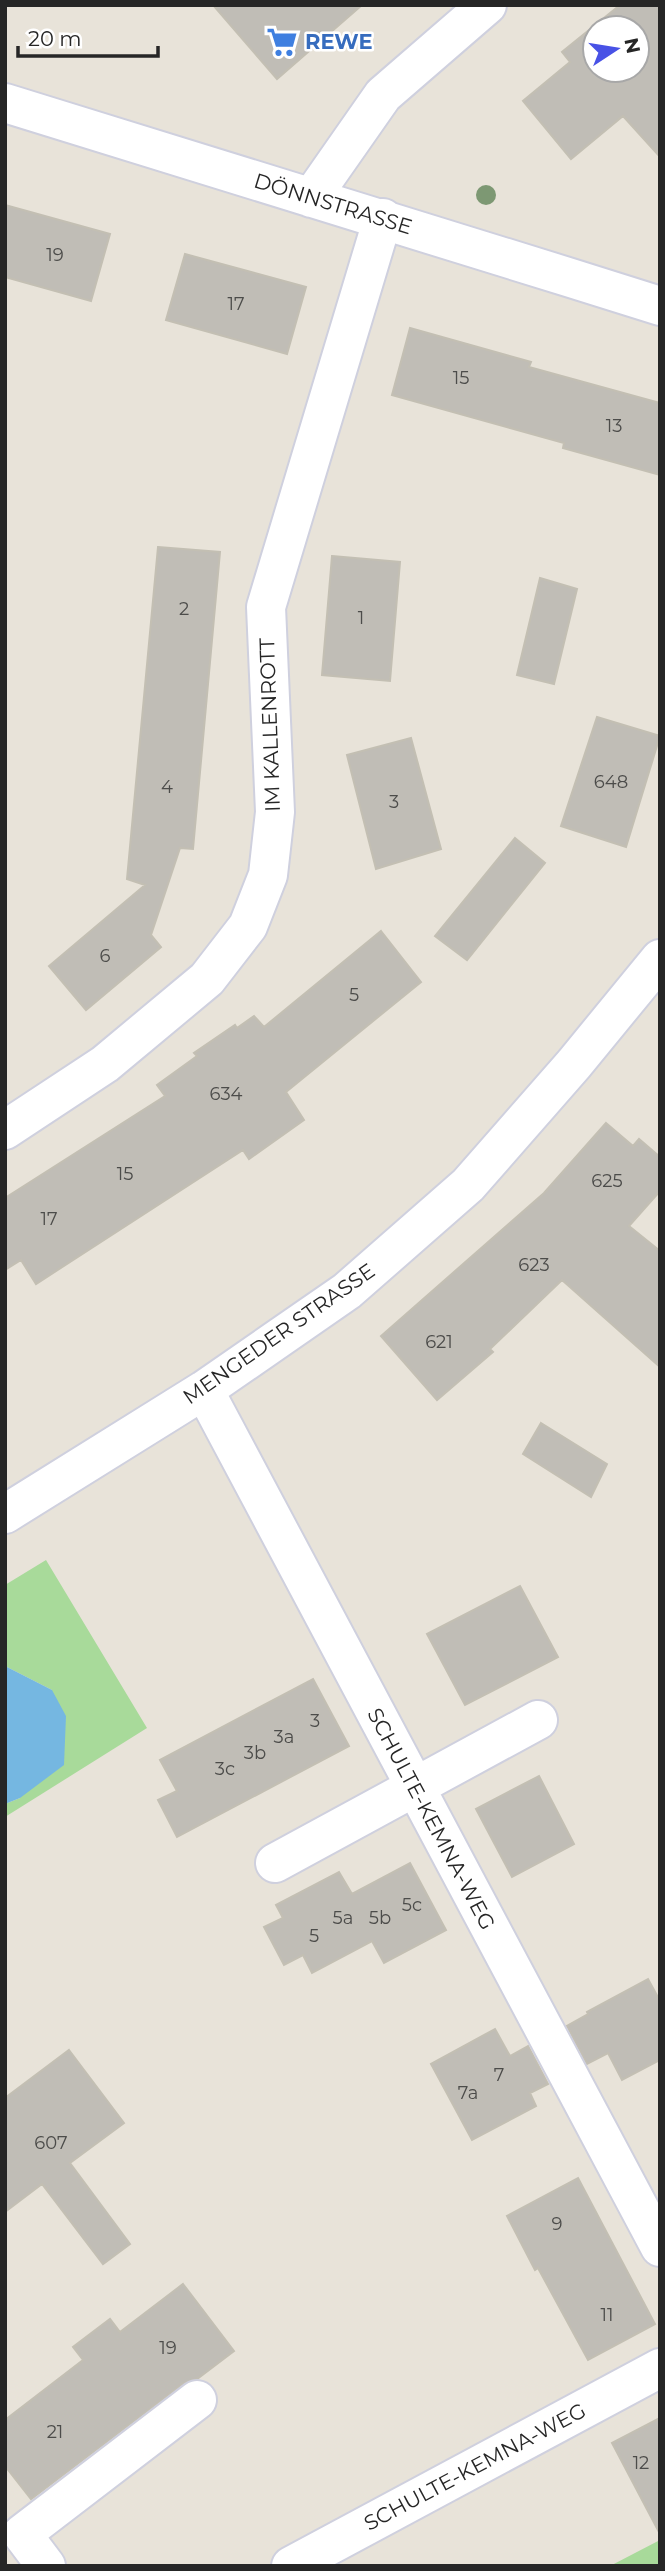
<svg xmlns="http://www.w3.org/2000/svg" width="665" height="2571" font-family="Montserrat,sans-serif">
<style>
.green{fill:#a8da9a}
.water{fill:#75b7e1}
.building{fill:#c0bdb6;stroke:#c3bfb3;stroke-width:2;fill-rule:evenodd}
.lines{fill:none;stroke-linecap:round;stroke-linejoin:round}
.minor-casing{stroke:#cfd0de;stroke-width:42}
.minor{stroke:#fff;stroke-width:38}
.tree{fill:#7d9873}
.labels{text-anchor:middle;stroke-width:5;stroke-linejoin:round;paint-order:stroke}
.number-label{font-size:18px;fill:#4c4c4a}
.shop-label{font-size:21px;font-weight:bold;fill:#366cbe;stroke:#fff;text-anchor:start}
.street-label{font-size:21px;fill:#262626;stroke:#fff}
</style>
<rect width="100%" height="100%" fill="#e8e3d9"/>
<path class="green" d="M46,1560L147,1728L5,1817V1804L20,1798L52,1690L5,1666V1585Z
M660,2540V2566H610Z"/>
<path class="water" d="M5,1666L52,1690L66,1716L64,1765L20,1798L5,1804Z"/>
<path class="building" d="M213,5H362L277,79Z
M620,5H660V157L623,116L571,159L523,101L570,62L562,52ZM595,28H637V70H595Z
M5,205L110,234L91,301L5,277Z
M185,254L306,287L287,354L166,320Z
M410,328L531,362L529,367L660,403V475L563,448L564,443L392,395Z
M158,547L220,552L193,849L180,848L151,935L161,947L86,1010L49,966L145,885L127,879Z
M332,556L400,562L390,681L322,675Z
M540,578L577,589L554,684L517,675Z
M597,717L660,736L626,847L561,826Z
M411,738L441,849L376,869L347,755Z
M515,838L545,863L467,960L435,936Z
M381,931L421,982L286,1092L304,1120L249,1159L243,1150L36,1284L21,1260L5,1270V1198L165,1096L157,1085L197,1056L194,1053L235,1025L237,1028L254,1016L264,1027Z
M606,1123L633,1146L639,1139L660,1157V1191L629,1226L660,1251V1367L562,1280L490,1349L493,1352L437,1400L381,1336L544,1193Z
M541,1423L607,1464L591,1497L523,1454Z
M520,1586L558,1657L465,1705L427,1634Z
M313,1679L349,1746L177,1837L158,1800L177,1791L160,1760Z
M539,1776L574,1844L512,1877L476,1809Z
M410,1863L446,1930L384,1963L372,1941L312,1973L303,1955L284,1965L264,1927L283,1918L276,1905L339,1872L352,1894Z
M648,1979L660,2001V2060L622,2080L608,2053L587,2064L567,2026L588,2014L587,2012Z
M495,2029L510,2056L528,2046L548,2084L530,2093L536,2106L472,2140L431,2064Z
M69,2050L124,2123L70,2163L130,2244L103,2264L42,2184L5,2212V2098Z
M578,2178L655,2324L588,2360L538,2268L535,2270L507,2216Z
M183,2284L234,2351L197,2379L184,2383L31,2499L5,2466V2420L83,2360L73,2347L110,2319L120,2332Z
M660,2418V2534L612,2443Z"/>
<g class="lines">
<g class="minor-casing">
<path id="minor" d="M5,103C223,171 442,237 660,306
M311,198L383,95L487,5
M5,1130L105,1064L207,979L248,926L268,875L275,812L266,607L383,218
M204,1390L660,2247
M5,1514L204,1390L347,1291L468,1185L574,1064L660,959
M275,1863L538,1720
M46,2566L22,2534L197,2400
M291,2566L660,2368"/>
</g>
<use href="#minor" class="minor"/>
</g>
<circle class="tree" cx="486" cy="195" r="10"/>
<defs>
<g id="supermarket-bare" transform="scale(2.415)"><path d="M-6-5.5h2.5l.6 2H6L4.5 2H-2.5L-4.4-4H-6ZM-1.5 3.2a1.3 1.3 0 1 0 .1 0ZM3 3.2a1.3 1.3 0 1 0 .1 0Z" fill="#3f7fe0" stroke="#fff" stroke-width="2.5" paint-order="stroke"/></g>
</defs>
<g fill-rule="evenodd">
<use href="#supermarket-bare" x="282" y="42"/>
</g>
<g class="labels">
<g class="number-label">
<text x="55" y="261">19</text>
<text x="236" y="310">17</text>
<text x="461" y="384">15</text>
<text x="614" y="432">13</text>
<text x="184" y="615">2</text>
<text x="361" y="624">1</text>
<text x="611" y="788">648</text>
<text x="167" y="793">4</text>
<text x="394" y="808">3</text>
<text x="105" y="962">6</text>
<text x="354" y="1001">5</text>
<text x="226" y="1100">634</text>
<text x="125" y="1180">15</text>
<text x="607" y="1187">625</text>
<text x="49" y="1225">17</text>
<text x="534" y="1271">623</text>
<text x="439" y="1348">621</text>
<text x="315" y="1727">3</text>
<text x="284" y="1743">3a</text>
<text x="255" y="1759">3b</text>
<text x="225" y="1775">3c</text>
<text x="412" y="1911">5c</text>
<text x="343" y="1924">5a</text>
<text x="380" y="1924">5b</text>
<text x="314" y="1942">5</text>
<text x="499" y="2081">7</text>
<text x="468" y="2099">7a</text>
<text x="51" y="2149">607</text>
<text x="557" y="2230">9</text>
<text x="607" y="2321">11</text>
<text x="168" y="2354">19</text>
<text x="55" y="2438">21</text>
<text x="641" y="2469">12</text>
</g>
<g class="shop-label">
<text x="305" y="49">REWE</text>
</g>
<g class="street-label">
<text transform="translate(333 204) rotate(17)" y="7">DÖNNSTRASSE</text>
<text transform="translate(270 725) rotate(-92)" y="7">IM KALLENROTT</text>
<text transform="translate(279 1334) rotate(-35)" y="7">MENGEDER STRASSE</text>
<text transform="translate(431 1819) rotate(62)" y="7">SCHULTE-KEMNA-WEG</text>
<text transform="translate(475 2467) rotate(-28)" y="7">SCHULTE-KEMNA-WEG</text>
</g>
</g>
<rect width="665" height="2571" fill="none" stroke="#262626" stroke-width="14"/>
<g transform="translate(616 49) rotate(78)"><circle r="33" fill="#ffffff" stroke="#a8a8a8" stroke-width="2"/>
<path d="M0-5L12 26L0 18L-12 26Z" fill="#4852e6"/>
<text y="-10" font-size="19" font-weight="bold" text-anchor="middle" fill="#262626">N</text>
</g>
<path d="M18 46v10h140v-10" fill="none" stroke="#262626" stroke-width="3.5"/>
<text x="28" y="46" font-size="21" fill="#262626" stroke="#ffffff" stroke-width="5" paint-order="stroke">20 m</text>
</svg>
